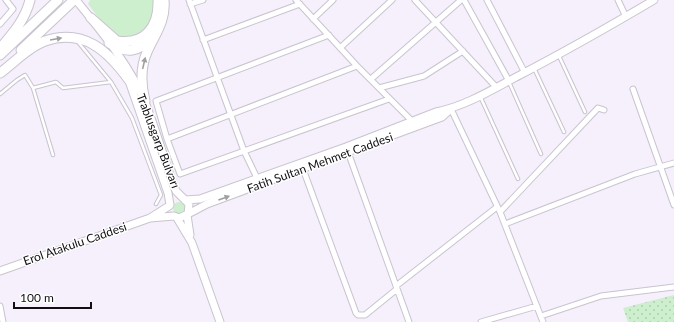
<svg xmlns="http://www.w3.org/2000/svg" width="674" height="322" font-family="Lato,sans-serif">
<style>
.green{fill:#ceefce}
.park{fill:url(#park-dots)}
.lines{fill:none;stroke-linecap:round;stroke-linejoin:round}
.service-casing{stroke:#c9c4cf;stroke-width:4.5}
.minor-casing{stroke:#c9c4cf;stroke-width:7}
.secondary-casing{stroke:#c9c4cf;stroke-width:9}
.trunk-casing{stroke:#c9c4cf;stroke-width:11}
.service{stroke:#fff;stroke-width:2.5}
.minor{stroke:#fff;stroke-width:5}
.secondary{stroke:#fff;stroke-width:7}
.trunk{stroke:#fff;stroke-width:9}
.oneway{fill:#a09fa1}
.labels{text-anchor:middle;stroke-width:3;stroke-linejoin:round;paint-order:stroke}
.street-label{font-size:12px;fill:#110f13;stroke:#fff}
</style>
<defs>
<pattern id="park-dots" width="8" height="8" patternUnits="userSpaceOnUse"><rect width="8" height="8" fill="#ceefce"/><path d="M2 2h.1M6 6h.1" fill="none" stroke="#b0ccb0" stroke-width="1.8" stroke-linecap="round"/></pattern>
</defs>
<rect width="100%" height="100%" fill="#f5f0fb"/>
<path class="green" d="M90,0H156L157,13L143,36L120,39L111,34L88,4Z
M173 208a6 6 0 1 1 12 0a6 6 0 1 1-12 0Z"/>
<path class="park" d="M674,295V322H628L623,308Z"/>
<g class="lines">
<g class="service-casing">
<path id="service" d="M78,42L111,82L132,118L161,195L156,204
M559,56L585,112
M534,68L564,132
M509,82L541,154
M33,88L56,82L63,88L111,82
M0,94L17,80L25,75L33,88L53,155
M480,96L518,179"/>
</g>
<g class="minor-casing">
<path id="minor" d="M189,0L244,151L257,178
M296,0L357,66L412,121
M415,0L497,88
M464,0L509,81
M487,0L525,73
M618,0L626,17
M190,4L203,0
M313,19L333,0
M0,24L13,9L6,0
M329,35L156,101L167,139L180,174L389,99
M203,40L300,4
M340,48L392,0
M371,79L461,0
M379,88L424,76L463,51
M633,89L674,205
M451,109L500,212L543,322
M167,139L357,66
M348,152L409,322
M303,169L356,313L358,315H365L397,289
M500,212L598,108L604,110
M505,224L635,174L674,163
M396,286L497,207
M0,306L3,322
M541,316L601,296L674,287
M481,322L537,306"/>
</g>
<g class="secondary-casing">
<path id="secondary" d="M76,0C101,31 129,64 145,102C155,127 163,155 172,181L176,191L189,204L188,214L179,218L174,216L150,218
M128,78L168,193L170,205
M185,200L200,199L346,147L436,112C466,106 493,89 520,75C566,51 610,26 654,0
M188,214L207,204L442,117L451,109
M187,215L190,235
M177,218L192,243L220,322
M0,271L150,218L169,206"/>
</g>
<g class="trunk-casing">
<path id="trunk" d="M91,18L117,41C145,45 159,27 158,0
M109,43C126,54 139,53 153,36
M2,46C15,31 25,19 30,0
M21,50L74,0
M0,55L58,0
M0,73C14,63 28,47 45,41C84,28 108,51 129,80
M145,101C141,85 140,68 147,52C155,34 166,21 164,0"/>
</g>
<use href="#service" class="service"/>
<use href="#minor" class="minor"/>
<use href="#secondary" class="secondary"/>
<use href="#trunk" class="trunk"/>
</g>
<defs><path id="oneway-solid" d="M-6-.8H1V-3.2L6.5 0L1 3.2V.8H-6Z"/></defs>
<g class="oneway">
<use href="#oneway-solid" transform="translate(56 39) rotate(-10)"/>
<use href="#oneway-solid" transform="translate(144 63) rotate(-77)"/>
<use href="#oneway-solid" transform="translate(224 198) rotate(-20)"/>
</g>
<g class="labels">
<g class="street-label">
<text transform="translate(158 141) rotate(69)" y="4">Trablusgarp Bulvarı</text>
<text transform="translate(320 163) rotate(-20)" y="4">Fatih Sultan Mehmet Caddesi</text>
<text transform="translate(75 244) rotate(-19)" y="4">Erol Atakulu Caddesi</text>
</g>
</g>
<path d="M14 302v6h77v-6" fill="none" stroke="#110f13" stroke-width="2"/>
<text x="20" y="302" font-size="12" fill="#110f13" stroke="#ffffff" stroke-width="3" paint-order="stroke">100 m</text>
</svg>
